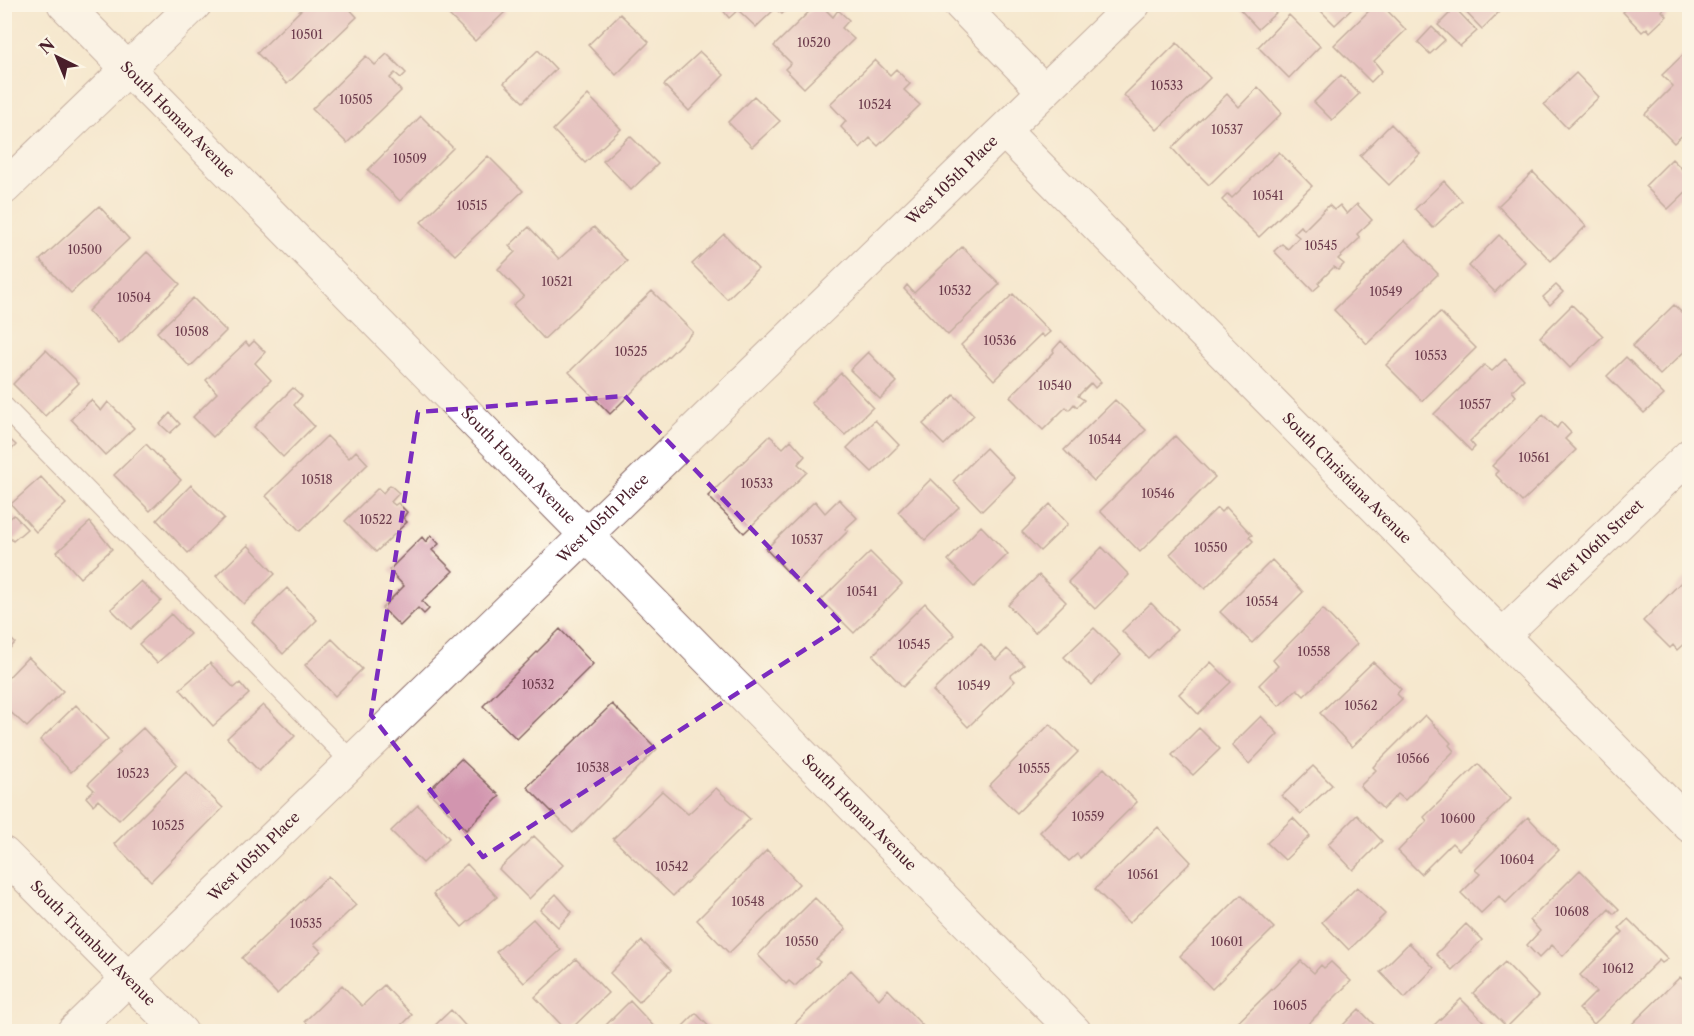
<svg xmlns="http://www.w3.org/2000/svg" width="1694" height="1036" font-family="'Libre Caslon Text',serif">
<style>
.building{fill:#d295af}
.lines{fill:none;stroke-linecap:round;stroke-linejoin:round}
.service-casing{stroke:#866564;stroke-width:22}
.minor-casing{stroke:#866564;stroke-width:35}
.service{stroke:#fff;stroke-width:20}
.minor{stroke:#fff;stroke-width:33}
.marked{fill:none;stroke:#7b2cbf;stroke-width:4.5;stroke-dasharray:12 8;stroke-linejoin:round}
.labels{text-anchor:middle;stroke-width:5;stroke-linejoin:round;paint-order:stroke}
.number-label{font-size:12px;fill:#6c3c4c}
.street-label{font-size:15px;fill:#4a1f2b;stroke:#fcf5e5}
</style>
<rect width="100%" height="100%" fill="#fcf5e5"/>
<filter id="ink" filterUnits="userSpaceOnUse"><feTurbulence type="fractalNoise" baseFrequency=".0167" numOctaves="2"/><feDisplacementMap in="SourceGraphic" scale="12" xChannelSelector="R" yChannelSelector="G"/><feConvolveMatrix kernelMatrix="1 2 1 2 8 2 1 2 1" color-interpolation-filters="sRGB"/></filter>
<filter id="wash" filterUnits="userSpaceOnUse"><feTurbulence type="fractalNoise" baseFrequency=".008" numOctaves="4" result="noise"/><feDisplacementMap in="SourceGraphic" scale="24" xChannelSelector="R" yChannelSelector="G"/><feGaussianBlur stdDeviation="1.35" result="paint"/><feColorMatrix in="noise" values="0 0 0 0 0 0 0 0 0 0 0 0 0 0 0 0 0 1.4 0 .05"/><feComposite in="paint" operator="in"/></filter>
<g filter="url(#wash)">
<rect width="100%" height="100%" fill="#f6e8ce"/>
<g id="blocks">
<path class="building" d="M307,4H345L357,17L287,84L257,53Z
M445,4H498L505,12L475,41L442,8Z
M718,4H784L788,8L782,14L775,9L756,27L738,10L729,18Z
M817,4H820L833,17L838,10L849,20L842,28L854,39L804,88L785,69L791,63L774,46Z
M1235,4H1270L1277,12L1258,29Z
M1376,4H1381L1406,30L1374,61L1382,71L1371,82L1334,45Z
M1458,4H1507L1482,29Z
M1622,4H1668L1662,11L1667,16L1650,32L1647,28L1642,32L1623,12L1626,9Z
M1315,5H1356L1335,25Z
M1455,8L1477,31L1460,46L1438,25Z
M620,14L649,42L616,75L588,45Z
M1289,15L1320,46L1289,78L1258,47Z
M1432,27L1445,40L1430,54L1418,42Z
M1177,43L1210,78L1157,130L1124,95Z
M1690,48V128L1674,143L1645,114L1673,86L1662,75Z
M538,50L556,69L523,102L504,83Z
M700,52L724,75L689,111L664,85Z
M387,54L406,73L401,78L395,73L390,78L401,91L347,143L312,109L366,56L375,65Z
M875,60L890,75L896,69L910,84L904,90L920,105L878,146L870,138L860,148L841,127L846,121L830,104Z
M1576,73L1599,97L1567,128L1544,104Z
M1341,75L1359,94L1332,120L1314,102Z
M1258,87L1282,113L1209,185L1189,165L1188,166L1172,148L1227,94L1239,107Z
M588,95L621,129L585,163L553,130Z
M754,96L780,121L752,147L728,122Z
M421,116L453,148L400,201L368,170Z
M1391,124L1420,154L1389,185L1360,156Z
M630,136L658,164L631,190L603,161Z
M1279,152L1312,186L1259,237L1222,200L1228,194L1232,198Z
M488,156L523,191L455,255L421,222Z
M1672,159L1690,177V188L1668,209L1645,186Z
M1533,172L1586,226L1551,261L1498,206Z
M1444,181L1462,201L1433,228L1415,209Z
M1357,204L1372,220L1357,234L1360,238L1338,259L1344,264L1338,270L1334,267L1318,283L1320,285L1313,291L1274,251L1282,244L1288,249L1299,237L1294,233L1301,226L1304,230L1329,205L1334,210L1340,205L1347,214Z
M99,206L129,239L71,293L40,260Z
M529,227L559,259L594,227L627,261L544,339L513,305L524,296L498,269L515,252L509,246Z
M724,234L758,269L727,299L692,264Z
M1499,235L1525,262L1495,292L1469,266Z
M1405,240L1438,274L1367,344L1334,310Z
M962,247L1000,284L948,335L904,289L907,285L914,293Z
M147,252L180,284L119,344L88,311Z
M1556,285L1563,292L1550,305L1543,297Z
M652,291L693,332L610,414L569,372Z
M1013,294L1050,332L1044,337L1041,334L994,380L961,345Z
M193,298L226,331L190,367L157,332Z
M1572,305L1603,336L1570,368L1540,337Z
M1674,305L1690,321V346L1660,375L1632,346Z
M1440,312L1476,348L1422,401L1386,365Z
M254,341L265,352L255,363L271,380L213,437L193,417L217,393L206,380L246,342L249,346Z
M1061,341L1101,382L1095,388L1091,383L1078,396L1084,400L1077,407L1074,404L1069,410L1066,407L1043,430L1010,397L1054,352L1053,350Z
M46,350L79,383L45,416L13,384Z
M868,352L897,382L880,399L850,370Z
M1626,357L1664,395L1644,413L1607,376Z
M1505,359L1524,379L1512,391L1516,396L1470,441L1475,447L1471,451L1434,414L1484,365L1492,371Z
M841,373L873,407L845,435L811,403Z
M293,388L302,396L294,405L314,426L283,457L254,427Z
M954,395L974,415L944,445L923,424Z
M91,400L101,411L108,402L134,428L105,455L71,419Z
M1115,400L1146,430L1094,481L1064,450Z
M170,413L180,424L170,433L160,424Z
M1543,415L1557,428L1561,422L1571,433L1565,439L1576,450L1522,502L1495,474L1498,471L1492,466Z
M875,420L899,445L872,472L847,448Z
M4,434L16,445L4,457Z
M327,436L349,458L356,451L368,464L300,531L266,496Z
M770,436L783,448L791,440L805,456L798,464L807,472L744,533L708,496Z
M1175,436L1215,477L1140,552L1100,511Z
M146,444L181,480L150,511L114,475Z
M986,448L1015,478L982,511L953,481Z
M41,477L66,504L36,532L11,504Z
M931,479L959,507L925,540L898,512Z
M191,485L224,518L188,553L157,520Z
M390,485L399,493L391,502L395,505L398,503L407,512L403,518L407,522L376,552L345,521L378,488L383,493Z
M839,499L857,518L845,529L848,531L797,582L766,549L815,501L825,513Z
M1050,504L1068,524L1040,551L1022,532Z
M1226,507L1252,535L1249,537L1253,541L1205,589L1170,554L1217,508L1221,512Z
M14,515L27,529L13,541L4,532V523Z
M90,522L112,549L80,578L57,552Z
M981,526L1008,554L974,587L948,560Z
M431,535L439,544L432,550L453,571L422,601L429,609L424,614L418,608L400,626L382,608L404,586L389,570L422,537L426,542Z
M248,545L275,574L244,604L216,576Z
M1102,547L1129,575L1095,609L1068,582Z
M870,552L902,584L854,633L821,600Z
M1272,560L1303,592L1252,643L1220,612Z
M1690,573V638L1677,650L1673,645L1670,648L1643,621Z
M1039,575L1066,602L1035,633L1008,605Z
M141,581L161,601L131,629L111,609Z
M287,588L317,620L283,654L252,622Z
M925,603L955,635L903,687L873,655Z
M1151,603L1177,630L1148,658L1122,631Z
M1323,609L1357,644L1304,696L1297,689L1279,706L1259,685L1278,666L1273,660Z
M171,614L190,634L157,663L139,644Z
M1094,628L1121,655L1092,685L1064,657Z
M560,629L593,664L517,739L483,706Z
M4,632L15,643L4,654Z
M332,639L362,669L335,696L305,665Z
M981,644L996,660L1007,649L1024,665L1010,676L1015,681L968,727L933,691Z
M28,657L63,691L27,727L6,708L4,709V682Z
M1211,662L1231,682L1198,714L1179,694Z
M1373,662L1401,689L1397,694L1402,699L1352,747L1320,713Z
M210,663L234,688L240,683L249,694L213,726L180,689Z
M612,704L657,749L573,833L527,787Z
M76,705L108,739L71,772L40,740Z
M263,705L295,736L259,771L227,738Z
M1425,715L1451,743L1449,745L1454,751L1405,800L1398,794L1383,809L1360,786L1376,770L1373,767Z
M1261,716L1278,734L1249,764L1232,745Z
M1050,724L1078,752L1017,813L989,786Z
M143,728L177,764L119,820L98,800L93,805L86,797L94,790L88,784L120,753L118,751Z
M1199,728L1220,749L1193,775L1172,755Z
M461,759L500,796L466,830L428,791Z
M1478,764L1511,799L1459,850L1452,843L1421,874L1398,851L1427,821L1424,817Z
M1313,766L1332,785L1301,814L1282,796Z
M1104,768L1137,802L1080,858L1077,854L1069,861L1040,832Z
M186,772L223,808L151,881L114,844Z
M716,788L750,819L673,896L613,839L662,791L688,814Z
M418,805L449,838L423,863L391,831Z
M1357,815L1382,841L1353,870L1328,844Z
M1528,817L1559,850L1506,903L1499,896L1481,913L1461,893L1480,874L1475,870Z
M1293,818L1310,836L1285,860L1267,843Z
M1158,827L1191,862L1129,923L1095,889Z
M534,836L563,865L529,899L499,869Z
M767,850L799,884L729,953L697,920Z
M467,864L497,897L462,927L433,894Z
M1580,870L1619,909L1614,914L1609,909L1563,956L1552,945L1539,958L1527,945L1540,931L1530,920Z
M328,876L356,905L314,944L321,951L277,994L242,958Z
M1357,887L1385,914L1349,950L1322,922Z
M556,894L572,912L558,927L540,910Z
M1241,895L1274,928L1212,989L1180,956Z
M815,898L846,929L816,959L820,962L795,986L789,981L786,984L758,955Z
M533,919L561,950L524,983L496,952Z
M1628,919L1668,959L1662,963L1659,960L1594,1024L1579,1009L1596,992L1580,975L1623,932L1619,928Z
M1466,924L1482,940L1452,970L1436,954Z
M642,941L671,970L639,1002L610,973Z
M1409,943L1434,968L1405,998L1380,972Z
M576,959L608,993L568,1032L535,997Z
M1301,961L1314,973L1321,965L1324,968L1331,962L1351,981L1300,1032H1228Z
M1505,962L1538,996L1507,1027L1473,993Z
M851,970L879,999L888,989L923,1026L918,1032H786Z
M1680,977L1688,985L1690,983V1032H1635L1630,1026Z
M342,985L362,1006L384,985L412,1015L395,1032H315L305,1021Z
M1461,999L1488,1026L1483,1032H1427Z
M630,1001L659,1032H599Z
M1359,1009L1381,1032H1336Z
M451,1010L471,1032H428Z
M696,1013L714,1032H677Z"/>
</g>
</g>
<g filter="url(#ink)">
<use href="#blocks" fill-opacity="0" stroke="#866564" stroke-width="1.5"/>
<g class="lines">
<g class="service-casing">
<path id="service" d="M4,407L352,762"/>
</g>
<g class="minor-casing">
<g id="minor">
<path id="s1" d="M64,4L1075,1032"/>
<path d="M960,4L1044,91"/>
<path id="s2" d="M1004,131L1690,826"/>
<path d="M4,188L195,4"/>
<path id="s3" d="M1502,636L1690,455"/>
<path id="s4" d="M4,854L181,1032"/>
<path id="s5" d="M73,1032L1134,4"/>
</g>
</g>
<use href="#service" class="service"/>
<use href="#minor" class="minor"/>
</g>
</g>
<path d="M0 0H1694V1036H0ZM625,396L843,625L483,857L371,715L418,412Z" fill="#f6e8ce" fill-opacity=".55" fill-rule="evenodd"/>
<path class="marked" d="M625,396L843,625L483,857L371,715L418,412Z"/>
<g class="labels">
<g class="number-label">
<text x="307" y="39">10501</text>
<text x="814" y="47">10520</text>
<text x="1167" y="90">10533</text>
<text x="356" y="104">10505</text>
<text x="875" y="109">10524</text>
<text x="1227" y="134">10537</text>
<text x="410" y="163">10509</text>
<text x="1268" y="200">10541</text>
<text x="472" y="210">10515</text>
<text x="1321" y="250">10545</text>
<text x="85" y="254">10500</text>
<text x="557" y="286">10521</text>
<text x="955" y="295">10532</text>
<text x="1386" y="296">10549</text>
<text x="134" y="302">10504</text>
<text x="192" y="336">10508</text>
<text x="1000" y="345">10536</text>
<text x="631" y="356">10525</text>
<text x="1431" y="360">10553</text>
<text x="1055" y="390">10540</text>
<text x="1475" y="409">10557</text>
<text x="1105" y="444">10544</text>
<text x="1534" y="462">10561</text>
<text x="317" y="484">10518</text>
<text x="757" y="488">10533</text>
<text x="1158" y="498">10546</text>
<text x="376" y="524">10522</text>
<text x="807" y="544">10537</text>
<text x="1211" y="552">10550</text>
<text x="862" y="596">10541</text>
<text x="1262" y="606">10554</text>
<text x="914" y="649">10545</text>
<text x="1314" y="656">10558</text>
<text x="538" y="689">10532</text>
<text x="974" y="690">10549</text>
<text x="1361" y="710">10562</text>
<text x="1413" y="763">10566</text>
<text x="593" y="772">10538</text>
<text x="1034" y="773">10555</text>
<text x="133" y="778">10523</text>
<text x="1088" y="821">10559</text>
<text x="1458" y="823">10600</text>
<text x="168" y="830">10525</text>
<text x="1517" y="864">10604</text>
<text x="672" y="871">10542</text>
<text x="1143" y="879">10561</text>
<text x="748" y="906">10548</text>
<text x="1572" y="916">10608</text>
<text x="306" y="928">10535</text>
<text x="802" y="946">10550</text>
<text x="1227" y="946">10601</text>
<text x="1618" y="973">10612</text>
<text x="1290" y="1010">10605</text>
</g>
<g class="street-label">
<text dy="5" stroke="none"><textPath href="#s1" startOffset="162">South Homan Avenue</textPath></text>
<text dy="5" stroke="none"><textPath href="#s5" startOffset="1224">West 105th Place</textPath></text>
<text dy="5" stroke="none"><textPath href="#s1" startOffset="648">South Homan Avenue</textPath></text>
<text dy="5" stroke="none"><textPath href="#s2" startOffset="488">South Christiana Avenue</textPath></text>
<text dy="5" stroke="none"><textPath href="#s5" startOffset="738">West 105th Place</textPath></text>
<text dy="5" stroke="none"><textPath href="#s3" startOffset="130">West 106th Street</textPath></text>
<text dy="5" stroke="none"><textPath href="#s1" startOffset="1134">South Homan Avenue</textPath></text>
<text dy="5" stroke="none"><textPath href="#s5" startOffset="252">West 105th Place</textPath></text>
<text dy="5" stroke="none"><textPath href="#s4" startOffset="126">South Trumbull Avenue</textPath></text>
</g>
</g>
<rect width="1694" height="1036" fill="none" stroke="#fcf5e5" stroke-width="24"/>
<g transform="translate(57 57) rotate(317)" stroke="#fcf5e5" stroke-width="4.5" paint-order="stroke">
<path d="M0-4.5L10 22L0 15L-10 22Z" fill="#4a1f2b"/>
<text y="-9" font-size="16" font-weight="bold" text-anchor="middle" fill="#4a1f2b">N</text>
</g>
</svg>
